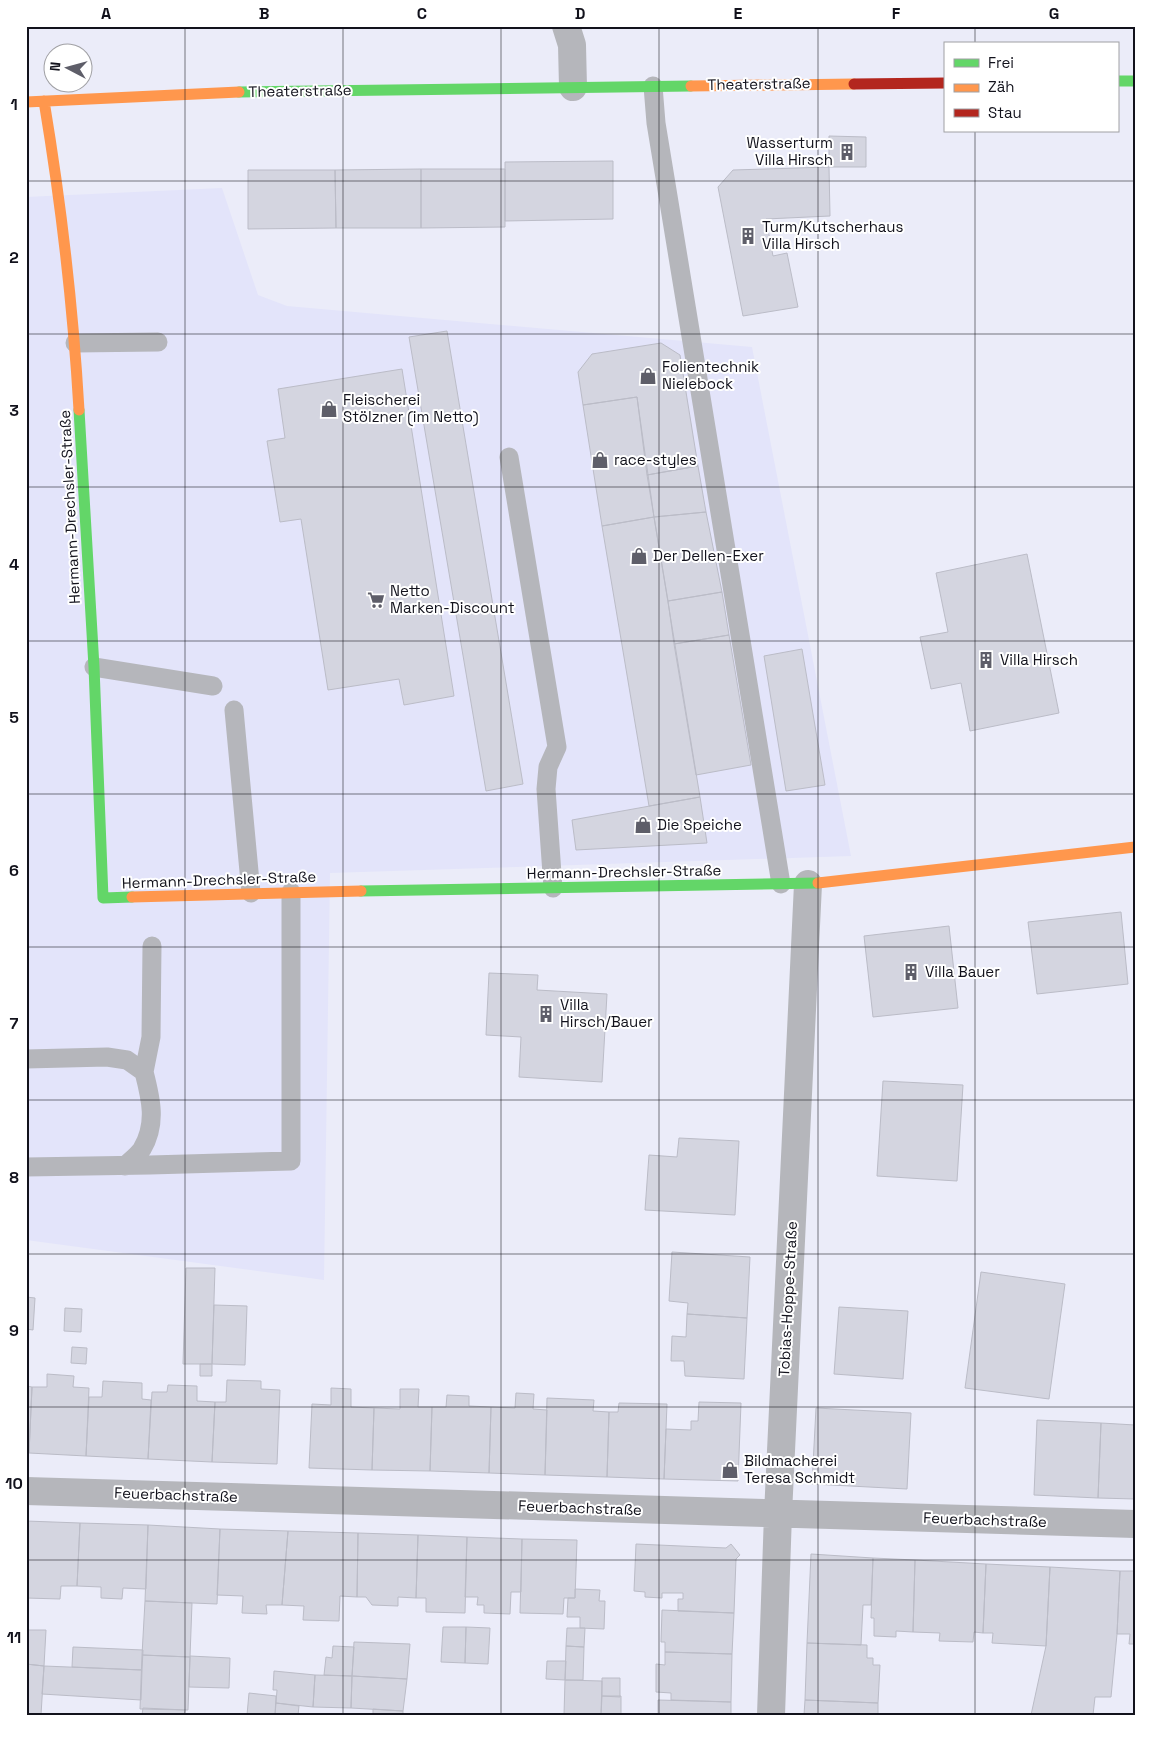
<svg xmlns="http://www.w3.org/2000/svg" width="1161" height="1741" font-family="'Space Grotesk',sans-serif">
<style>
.built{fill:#e3e4fa}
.building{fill:#d4d5e0;stroke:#bbbcc7}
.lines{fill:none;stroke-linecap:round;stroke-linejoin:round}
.lane{stroke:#b5b6bb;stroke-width:19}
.street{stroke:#b5b6bb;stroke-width:28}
.fast{stroke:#63d668;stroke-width:11}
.slow{stroke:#ff974d;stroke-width:11}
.jam{stroke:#b3261e;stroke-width:11}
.grid{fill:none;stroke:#12121c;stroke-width:1;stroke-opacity:0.55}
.labels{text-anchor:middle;stroke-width:4;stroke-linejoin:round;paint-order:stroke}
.street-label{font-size:15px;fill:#12121c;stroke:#fff}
.poi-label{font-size:15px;fill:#12121c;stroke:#fff;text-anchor:start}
.neatline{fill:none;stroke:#12121c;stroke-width:2}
.grid-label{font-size:16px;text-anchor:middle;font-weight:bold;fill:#12121c}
</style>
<rect width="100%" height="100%" fill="#ebecf9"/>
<path class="built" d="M222,188L258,295L287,306L752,347L851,856L330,873L324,1280L26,1240V197Z"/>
<path class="building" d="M829,136L866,137V167H829Z
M613,161V219L505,221V162Z
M829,167L830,216L766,219L773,256L787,253L798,307L743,316L718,187L733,170Z
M421,169V228H336L335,170Z
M421,169H505V227L421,228Z
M248,170H335L336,228L248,229Z
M447,331L523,784L486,791L409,337Z
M661,343L680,355L698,466L647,475L637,397L583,405L578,372L592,354Z
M402,369L454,696L404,705L399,679L328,690L301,519L280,522L267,441L285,438L278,389Z
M637,397L654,517L602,526L583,405Z
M698,466L706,512L654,517L647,475Z
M706,512L722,592L668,601L654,517Z
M654,517L700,797L649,806L602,526Z
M1027,554L1059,713L970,731L961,683L931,689L920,637L948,632L936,573Z
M722,592L729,635L674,644L668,601Z
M729,635L751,765L696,775L674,644Z
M802,649L825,785L786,791L764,656Z
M700,797L707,843L576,850L572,820Z
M1121,912L1128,984L1037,994L1028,922Z
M949,926L958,1008L873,1017L864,936Z
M489,973L538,975L537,990L607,994L602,1082L519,1077L521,1037L486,1035Z
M883,1081L963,1085L957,1181L877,1176Z
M679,1138L739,1141L735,1215L645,1210L649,1155L677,1157Z
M672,1252L750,1257L747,1318L687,1314L688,1303L669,1301Z
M186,1268H215L212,1364H183Z
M981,1272L1065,1284L1049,1399L965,1388Z
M26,1297L35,1298L33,1330L26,1329Z
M214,1305L247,1306L245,1365L212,1364Z
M839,1307L908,1311L903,1379L834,1374Z
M65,1308L82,1309L81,1332L64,1331Z
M687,1314L747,1318L744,1379L685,1376L684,1361H671L672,1336L686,1337Z
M72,1347L87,1348L86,1364L71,1363Z
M200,1364H212V1376H200Z
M47,1374L74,1376L73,1387L89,1388L86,1456L29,1453L32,1387H47Z
M227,1380L261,1381V1389L280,1390L277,1464L212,1462L215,1402H226Z
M103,1381L142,1383V1399L151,1400L148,1459L86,1456L89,1397H102Z
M168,1385L197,1386V1401L215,1402L212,1462L148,1459L152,1392H167Z
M26,1386L32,1387L29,1453H26Z
M331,1388L351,1389V1407L374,1408L372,1470L309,1468L312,1404L331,1405Z
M400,1389H419L418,1407H432L430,1471L372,1470L374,1408L400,1409Z
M516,1393L534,1394L533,1409L547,1410L545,1475L489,1473L491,1407L515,1408Z
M447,1395L469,1396V1406L491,1407L489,1473L430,1471L432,1407H446Z
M547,1398L594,1400L593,1411L609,1412L607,1477L545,1475Z
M699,1402L741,1403L738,1481L664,1479L666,1429L691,1430V1421H698Z
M619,1403L667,1404L664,1479L607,1477L609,1412H618Z
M816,1408L911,1413L907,1489L812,1484Z
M1037,1420L1101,1423L1098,1498L1034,1495Z
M1101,1423L1135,1425V1499L1098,1498Z
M26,1521L80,1523L77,1586H61L60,1599L26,1598Z
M80,1523L148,1525L146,1589L123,1588L122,1599L101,1598V1587L77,1586Z
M148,1525L220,1529L217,1604L145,1601Z
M220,1529L288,1531L282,1605H266L267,1614L242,1613L243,1596L217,1595Z
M288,1531L358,1533L357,1597L340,1596L339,1621L303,1620L304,1606L282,1605Z
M358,1533L418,1535L416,1598L398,1597V1606L372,1605L366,1597H357Z
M418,1535L467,1537L465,1613L426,1612V1598H416Z
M467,1537L522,1539L521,1592H511L510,1614L484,1613V1605H477L478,1597H465Z
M522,1539L577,1540L575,1598H564L563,1614L520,1613Z
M636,1544L726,1548L731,1544L740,1555L736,1559L734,1613L678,1611V1599H683V1593H662V1598L645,1597V1592L634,1591Z
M811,1554L873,1558L871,1605H863L861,1645L807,1643Z
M873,1558L915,1560L913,1632L896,1631V1637L874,1636V1618H871Z
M915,1560L986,1564L983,1633L974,1632L973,1642L939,1641L940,1633L913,1632Z
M986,1564L1050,1567L1046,1646L992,1643L993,1633H983Z
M1050,1567L1120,1571L1117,1634L1111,1697H1095L1093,1715H1031L1046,1646Z
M1120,1571H1135V1644H1129L1130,1634H1117Z
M575,1589L600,1590L599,1601H605L604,1629L580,1628V1617H567L568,1598H575Z
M145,1601L192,1603L190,1657L142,1655Z
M662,1610L734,1613L732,1654L665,1652V1642H661Z
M443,1627H466L465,1663L441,1662Z
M466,1627L490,1628L488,1664L465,1663Z
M567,1628H585L584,1647L566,1646Z
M26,1630H46L44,1666L26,1664Z
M354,1642L410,1644L407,1679L352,1676Z
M807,1643L867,1645V1658H873V1665H880L878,1703L805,1700Z
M333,1646L354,1647L352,1676L324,1675L326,1657L332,1658Z
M566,1646L584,1647L583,1680H565Z
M73,1647L143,1650L142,1670L72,1667Z
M665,1652L732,1654L731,1702L671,1700V1693L656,1692V1664L665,1665Z
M142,1655L190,1657L188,1710L140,1709Z
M190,1656L230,1658L229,1688L189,1687Z
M547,1661H566L565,1680L546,1679Z
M26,1664L44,1666L41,1715H26Z
M44,1666L142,1670L141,1700L42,1694Z
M274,1671L315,1675L313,1707L276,1703L277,1690H273Z
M315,1675L352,1676L351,1708L313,1707Z
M352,1676L407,1679L403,1711L351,1708Z
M602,1678H620V1697L602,1696Z
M565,1680L602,1681L601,1715H564Z
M249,1693L276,1696L275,1715H247Z
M602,1696H621V1715H601Z
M658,1700L731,1702V1715H658Z
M805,1700L878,1703V1715H804Z
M276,1703L299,1706L298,1715H275Z
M143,1708L185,1710L184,1715H142Z
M373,1709L403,1711V1715H373Z"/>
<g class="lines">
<path class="lane" d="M653,86L656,123L781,884
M75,343L158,342
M509,457L557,747L548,767L546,789L553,888
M94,667L213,686
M234,710L251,893
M26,1059L107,1057L127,1060L144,1072C151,1099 157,1124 142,1149C138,1155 130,1161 125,1166
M144,1072L151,1037L152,946
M26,1167L150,1165L291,1161V892"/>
<path class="street" d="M566,26L572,45L573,87
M26,1491L1135,1524
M771,1715L778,1514L808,884"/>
<path class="fast" d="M1117,81H1135
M239,92L691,86
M79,410L94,667L103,898L132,897
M361,891L818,883"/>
<path class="slow" d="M691,86L854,84
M44,101C61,203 73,306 79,410
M26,102L239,92
M818,883L1135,847
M132,897L361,891"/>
<path class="jam" d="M854,84L945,83"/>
</g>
<path class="grid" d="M185,26V1715M343,26V1715M501,26V1715M659,26V1715M818,26V1715M975,26V44M975,131V1715M26,181H1135M26,334H1135M26,487H1135M26,641H1135M26,794H1135M26,947H1135M26,1100H1135M26,1254H1135M26,1407H1135M26,1560H1135"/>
<defs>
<g id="building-bare" transform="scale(1.35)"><path d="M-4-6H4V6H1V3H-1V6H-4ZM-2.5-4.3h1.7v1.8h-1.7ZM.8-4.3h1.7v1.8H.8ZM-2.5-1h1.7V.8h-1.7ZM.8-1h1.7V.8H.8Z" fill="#5e5e69" stroke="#fff" stroke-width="2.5" paint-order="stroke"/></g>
<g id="shop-bare" transform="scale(1.35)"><path d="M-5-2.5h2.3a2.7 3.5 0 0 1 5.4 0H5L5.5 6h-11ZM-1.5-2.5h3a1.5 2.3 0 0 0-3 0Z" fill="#5e5e69" stroke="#fff" stroke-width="2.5" paint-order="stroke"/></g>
<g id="supermarket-bare" transform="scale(1.35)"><path d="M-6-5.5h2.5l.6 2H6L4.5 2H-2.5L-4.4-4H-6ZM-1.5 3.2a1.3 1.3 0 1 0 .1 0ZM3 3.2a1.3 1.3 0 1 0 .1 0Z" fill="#5e5e69" stroke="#fff" stroke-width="2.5" paint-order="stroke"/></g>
</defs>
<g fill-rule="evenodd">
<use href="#building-bare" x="847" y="152"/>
<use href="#building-bare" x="748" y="236"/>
<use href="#shop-bare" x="648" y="376"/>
<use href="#shop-bare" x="329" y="409"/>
<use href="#shop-bare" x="600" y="460"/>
<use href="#shop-bare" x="639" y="556"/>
<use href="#supermarket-bare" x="376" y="600"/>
<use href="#building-bare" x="986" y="660"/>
<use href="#shop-bare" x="643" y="825"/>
<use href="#building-bare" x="911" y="972"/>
<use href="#building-bare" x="546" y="1014"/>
<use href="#shop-bare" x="730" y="1470"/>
</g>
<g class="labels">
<g class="street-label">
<text transform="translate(759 84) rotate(-1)" y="5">Theaterstraße</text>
<text transform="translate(300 91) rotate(-1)" y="5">Theaterstraße</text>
<text transform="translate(70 507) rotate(-93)" y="5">Hermann-Drechsler-Straße</text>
<text transform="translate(624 872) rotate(-1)" y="5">Hermann-Drechsler-Straße</text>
<text transform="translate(219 880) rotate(-2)" y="5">Hermann-Drechsler-Straße</text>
<text transform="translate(788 1299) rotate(-87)" y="5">Tobias-Hoppe-Straße</text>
<text transform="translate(176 1495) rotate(2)" y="5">Feuerbachstraße</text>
<text transform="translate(580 1508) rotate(2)" y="5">Feuerbachstraße</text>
<text transform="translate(985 1520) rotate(2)" y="5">Feuerbachstraße</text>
</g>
<g class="poi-label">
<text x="833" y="148" text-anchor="end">Wasserturm<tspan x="833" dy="17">Villa Hirsch</tspan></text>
<text x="762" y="232">Turm/Kutscherhaus<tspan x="762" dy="17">Villa Hirsch</tspan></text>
<text x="662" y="372">Folientechnik<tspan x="662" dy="17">Nielebock</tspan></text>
<text x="343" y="405">Fleischerei<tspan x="343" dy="17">Stölzner (im Netto)</tspan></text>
<text x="614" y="465">race-styles</text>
<text x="653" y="561">Der Dellen-Exer</text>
<text x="390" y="596">Netto<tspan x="390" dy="17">Marken-Discount</tspan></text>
<text x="1000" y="665">Villa Hirsch</text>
<text x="657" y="830">Die Speiche</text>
<text x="925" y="977">Villa Bauer</text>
<text x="560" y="1010">Villa<tspan x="560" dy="17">Hirsch/Bauer</tspan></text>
<text x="744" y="1466">Bildmacherei<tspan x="744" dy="17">Teresa Schmidt</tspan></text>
</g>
</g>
<rect width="1161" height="1741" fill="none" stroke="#ffffff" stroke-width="55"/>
<rect x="944" y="42" width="175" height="90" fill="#ffffff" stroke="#a0a0a4"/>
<rect x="954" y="59" width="25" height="8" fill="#63d668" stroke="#a0a0a4"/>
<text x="988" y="68" font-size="15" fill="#12121c">Frei</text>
<rect x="954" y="84" width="25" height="8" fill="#ff974d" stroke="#a0a0a4"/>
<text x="988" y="92" font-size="15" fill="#12121c">Zäh</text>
<rect x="954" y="109" width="25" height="8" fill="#b3261e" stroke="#a0a0a4"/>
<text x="988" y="118" font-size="15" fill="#12121c">Stau</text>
<g transform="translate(68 68) rotate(276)"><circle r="24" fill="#ffffff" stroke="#a0a0a4"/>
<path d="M0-4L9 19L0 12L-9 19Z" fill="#5e5e69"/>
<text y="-8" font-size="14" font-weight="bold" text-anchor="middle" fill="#12121c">N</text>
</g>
<rect x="28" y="28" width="1106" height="1686" class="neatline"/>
<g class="grid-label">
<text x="106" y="19">A</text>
<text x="264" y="19">B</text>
<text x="422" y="19">C</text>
<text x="580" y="19">D</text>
<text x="738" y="19">E</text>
<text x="896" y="19">F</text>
<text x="1054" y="19">G</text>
<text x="14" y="110">1</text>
<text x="14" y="263">2</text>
<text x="14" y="416">3</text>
<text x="14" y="570">4</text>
<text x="14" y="723">5</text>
<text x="14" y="876">6</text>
<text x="14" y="1029">7</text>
<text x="14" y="1183">8</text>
<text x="14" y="1336">9</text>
<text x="14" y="1489">10</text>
<text x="14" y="1643">11</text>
</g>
</svg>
